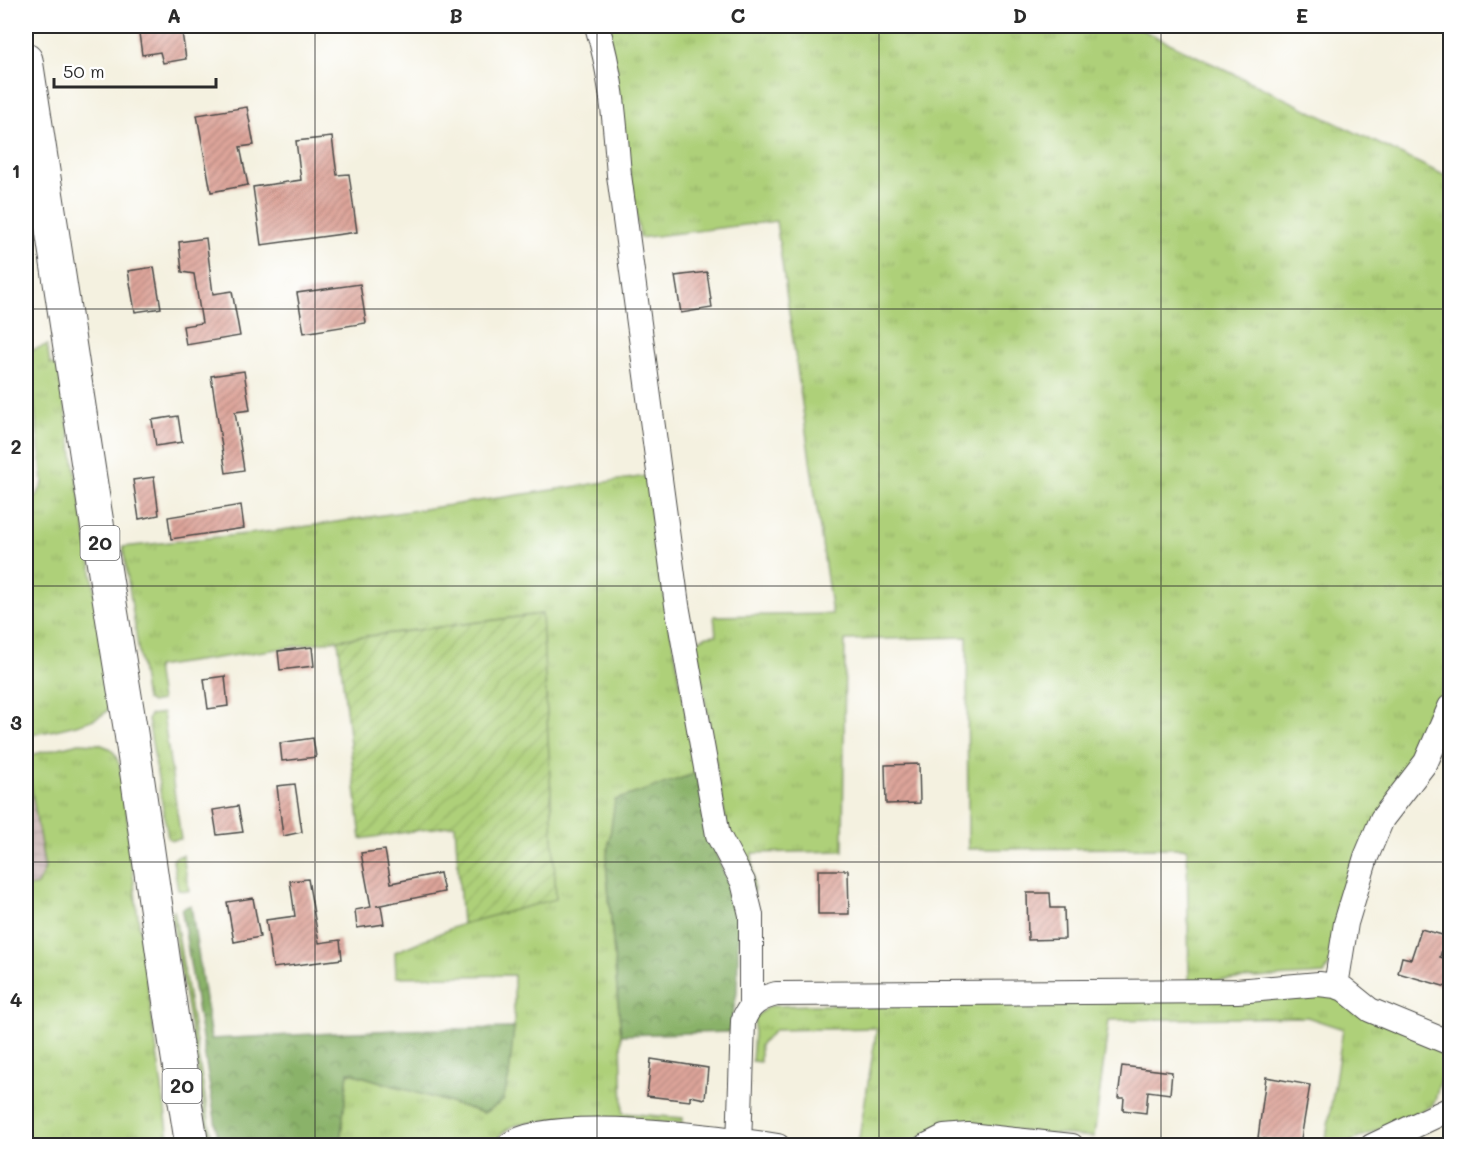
<svg xmlns="http://www.w3.org/2000/svg" width="1476" height="1171" font-family="Mali,sans-serif">
<style>
.industrial{fill:url(#industrial-grid)}
.grass{fill:url(#grass-tufts);stroke:#6c7e52;stroke-width:1.5}
.forest{fill:url(#forest-crowns);stroke:#5a6e4a;stroke-width:1.5}
.garden{fill:url(#garden-furrows);stroke:#6c7e52;stroke-width:1.5}
.building{fill:url(#building-hatch)}
.lines{fill:none;stroke-linecap:round;stroke-linejoin:round}
.street-casing{stroke:#494946;stroke-width:26}
.primary-casing{stroke:#494946;stroke-width:35}
.street{stroke:#fff;stroke-width:24}
.primary{stroke:#fff;stroke-width:33}
.grid{fill:none;stroke:#2b2b2b;stroke-width:1.5;stroke-opacity:0.55}
.labels{text-anchor:middle;stroke-width:5;stroke-linejoin:round;paint-order:stroke}
.shield{fill:#fff;stroke:#6b6b6b;stroke-width:1.5}
.shield-label{font-size:20px;font-weight:bold;fill:#2b2b2b}
.neatline{fill:none;stroke:#2b2b2b;stroke-width:2}
.grid-label{font-size:20px;text-anchor:middle;font-weight:bold;fill:#2b2b2b}
</style>
<defs>
<pattern id="industrial-grid" width="8" height="8" patternUnits="userSpaceOnUse" patternTransform="scale(1.5)"><rect width="8" height="8" fill="#d1bfbe"/><path d="M0 4h8M4 0v8" fill="none" stroke="#b4a4a3"/></pattern>
<pattern id="grass-tufts" width="24" height="20" patternUnits="userSpaceOnUse" patternTransform="scale(1.5)"><rect width="24" height="20" fill="#aed079"/><path d="M3 7l-1-3M5 7V3M7 7l1-3M15 17l-1-3M17 17v-4M19 17l1-3" fill="none" stroke="#96b369"/></pattern>
<pattern id="forest-crowns" width="20" height="18" patternUnits="userSpaceOnUse" patternTransform="scale(1.5)"><rect width="20" height="18" fill="#8ab269"/><path d="M2 6a3 3 0 1 1 6 0M12 15a3 3 0 1 1 6 0" fill="none" stroke="#719157"/></pattern>
<pattern id="garden-furrows" width="10" height="10" patternUnits="userSpaceOnUse" patternTransform="scale(1.5)"><rect width="10" height="10" fill="#aed079"/><path d="M-1 1l2-2M0 10L10 0M9 11l2-2" fill="none" stroke="#96b369"/></pattern>
<pattern id="building-hatch" width="6" height="6" patternUnits="userSpaceOnUse" patternTransform="scale(1.5)"><rect width="6" height="6" fill="#dda49a"/><path d="M-1 1l2-2M0 6l6-6M5 7l2-2" fill="none" stroke="#b3867e"/></pattern>
</defs>
<rect width="100%" height="100%" fill="#fff"/>
<filter id="ink" filterUnits="userSpaceOnUse"><feTurbulence type="fractalNoise" baseFrequency=".0167" numOctaves="2"/><feDisplacementMap in="SourceGraphic" scale="12" xChannelSelector="R" yChannelSelector="G"/><feConvolveMatrix kernelMatrix="1 2 1 2 8 2 1 2 1" color-interpolation-filters="sRGB"/></filter>
<filter id="wash" filterUnits="userSpaceOnUse"><feTurbulence type="fractalNoise" baseFrequency=".008" numOctaves="4" result="noise"/><feDisplacementMap in="SourceGraphic" scale="24" xChannelSelector="R" yChannelSelector="G"/><feGaussianBlur stdDeviation="1.35" result="paint"/><feColorMatrix in="noise" values="0 0 0 0 0 0 0 0 0 0 0 0 0 0 0 0 0 1.4 0 .05"/><feComposite in="paint" operator="in"/></filter>
<g filter="url(#wash)">
<rect width="100%" height="100%" fill="#f4f1e0"/>
<path class="industrial" d="M26,758L45,869L37,885L26,888Z"/>
<path class="grass" d="M602,26H1134L1450,178V667L1423,740L1400,781L1330,963L1324,974L1189,982L1187,848L968,849L967,637L845,640L843,851L752,853L754,894L727,829L695,642L707,636L716,635L714,616L832,614L776,221L640,238L617,89Z
M47,345L50,364L56,365L59,369L112,695C111,701 110,708 105,713C93,724 43,732 26,736V503L37,496L43,483L31,379L26,380V352Z
M646,476L665,599L697,773L606,862L621,1035L623,1113L683,1118L682,1123L594,1121L523,1123L511,1127L501,1134L494,1145H340L348,1072L484,1113L514,1028V975L396,977L395,952L462,924L542,614L338,640L156,667L161,701L151,703L146,700L123,547L275,531Z
M163,713L181,839L172,840L168,838L148,719L150,715Z
M79,743L99,744L109,748L115,754L120,766L124,788L137,910L170,1145H26V888L37,885L45,869L26,756Z
M183,855L189,891L178,890L173,860L176,857Z
M174,910L213,1145H210L171,913Z
M1332,994L1450,1052V1074L1440,1080L1435,1101L1432,1106L1343,1145H1325L1343,1029L1307,1017L1109,1020L1094,1137L949,1126L921,1137L912,1145H862L858,1144L877,1028L775,1030L760,1045V1062L752,1061L755,1017L769,1006Z"/>
<path class="forest" d="M697,773L716,851L736,904L739,921L737,993L729,1032L621,1035L606,862L615,800Z
M191,905L211,1039L397,1030L514,1028L509,1077L503,1101L484,1113L348,1072L340,1145H219L182,912L183,908Z"/>
<path class="garden" d="M542,614L556,899L462,924L455,825L361,839L338,640Z"/>
<g id="blocks">
<path class="building" d="M138,26H181L186,59L163,63L160,52L142,55Z
M247,107L254,145L240,147L248,185L211,192L197,115Z
M332,137L337,175L349,174L357,232L261,245L253,187L301,180L296,141Z
M206,238L213,294L232,291L240,336L186,345L183,326L202,323L194,274L182,272L179,242Z
M154,267L161,308L135,312L128,271Z
M707,272L712,308L681,313L675,276Z
M360,284L366,323L304,333L297,293Z
M244,371L250,410L235,412L244,470L226,473L211,376Z
M178,416L182,442L156,446L152,420Z
M154,477L159,515L139,519L133,480Z
M241,505L244,528L171,539L168,517Z
M312,647L314,666L280,670L278,651Z
M225,676L228,706L208,709L204,679Z
M313,738L316,757L282,761L280,743Z
M919,764L920,803L886,804L885,765Z
M295,784L302,832L283,836L277,786Z
M238,806L243,832L217,835L213,810Z
M385,850L391,883L440,873L444,892L376,906H381L384,924L357,928L355,910L371,907L361,853Z
M818,870H848L849,914H818Z
M308,879L319,943L340,940L342,959L273,968L266,920L295,916L290,881Z
M1027,893H1050L1051,908H1064L1065,939L1028,940Z
M253,898L260,937L234,942L227,902Z
M1421,929L1446,936L1440,957L1450,960V988L1398,973L1402,957L1411,959Z
M651,1059L708,1068L705,1099L690,1096V1101L647,1096Z
M1122,1066L1172,1072L1170,1094L1148,1091L1146,1113L1123,1110L1124,1098H1118Z
M1266,1077L1310,1085L1300,1145L1258,1138Z"/>
</g>
</g>
<g filter="url(#ink)">
<use href="#blocks" fill-opacity="0" stroke="#494946" stroke-width="1.5"/>
<g class="lines">
<g class="street-casing">
<path id="street" d="M597,26C612,74 615,125 619,175L677,605L718,835L743,882L751,915V1006
M1336,986L1346,923L1366,857L1382,819L1426,762L1450,707
M508,1146C546,1113 726,1138 778,1146
M739,1146L743,1021C749,1004 760,998 776,994L1237,991L1319,984L1336,986L1344,989L1370,1010L1450,1043
M926,1146L944,1137L968,1135L1072,1146
M1372,1146L1450,1109"/>
</g>
<g class="primary-casing">
<path id="primary" d="M26,60L95,511L131,733L173,1026L192,1146"/>
</g>
<use href="#street" class="street"/>
<use href="#primary" class="primary"/>
</g>
</g>
<path class="grid" d="M315,26V1146M597,26V1146M879,26V1146M1161,26V1146M26,309H1450M26,586H1450M26,862H1450"/>
<g class="labels">
<g class="shield">
<rect x="80.5" y="526" width="39" height="34" rx="4.5"/>
<rect x="162.5" y="1069" width="39" height="34" rx="4.5"/>
</g>
<g class="shield-label">
<text x="100" y="550">20</text>
<text x="182" y="1093">20</text>
</g>
</g>
<rect width="1476" height="1171" fill="none" stroke="#fff" stroke-width="66"/>
<path d="M54 78v9h162v-9" fill="none" stroke="#2b2b2b" stroke-width="3"/>
<text x="63" y="78" font-size="18" fill="#2b2b2b" stroke="#ffffff" stroke-width="4.5" paint-order="stroke">50 m</text>
<rect x="33" y="33" width="1410" height="1105" class="neatline"/>
<g class="grid-label">
<text x="174" y="23">A</text>
<text x="456" y="23">B</text>
<text x="738" y="23">C</text>
<text x="1020" y="23">D</text>
<text x="1302" y="23">E</text>
<text x="16" y="178">1</text>
<text x="16" y="454">2</text>
<text x="16" y="730">3</text>
<text x="16" y="1007">4</text>
</g>
</svg>
